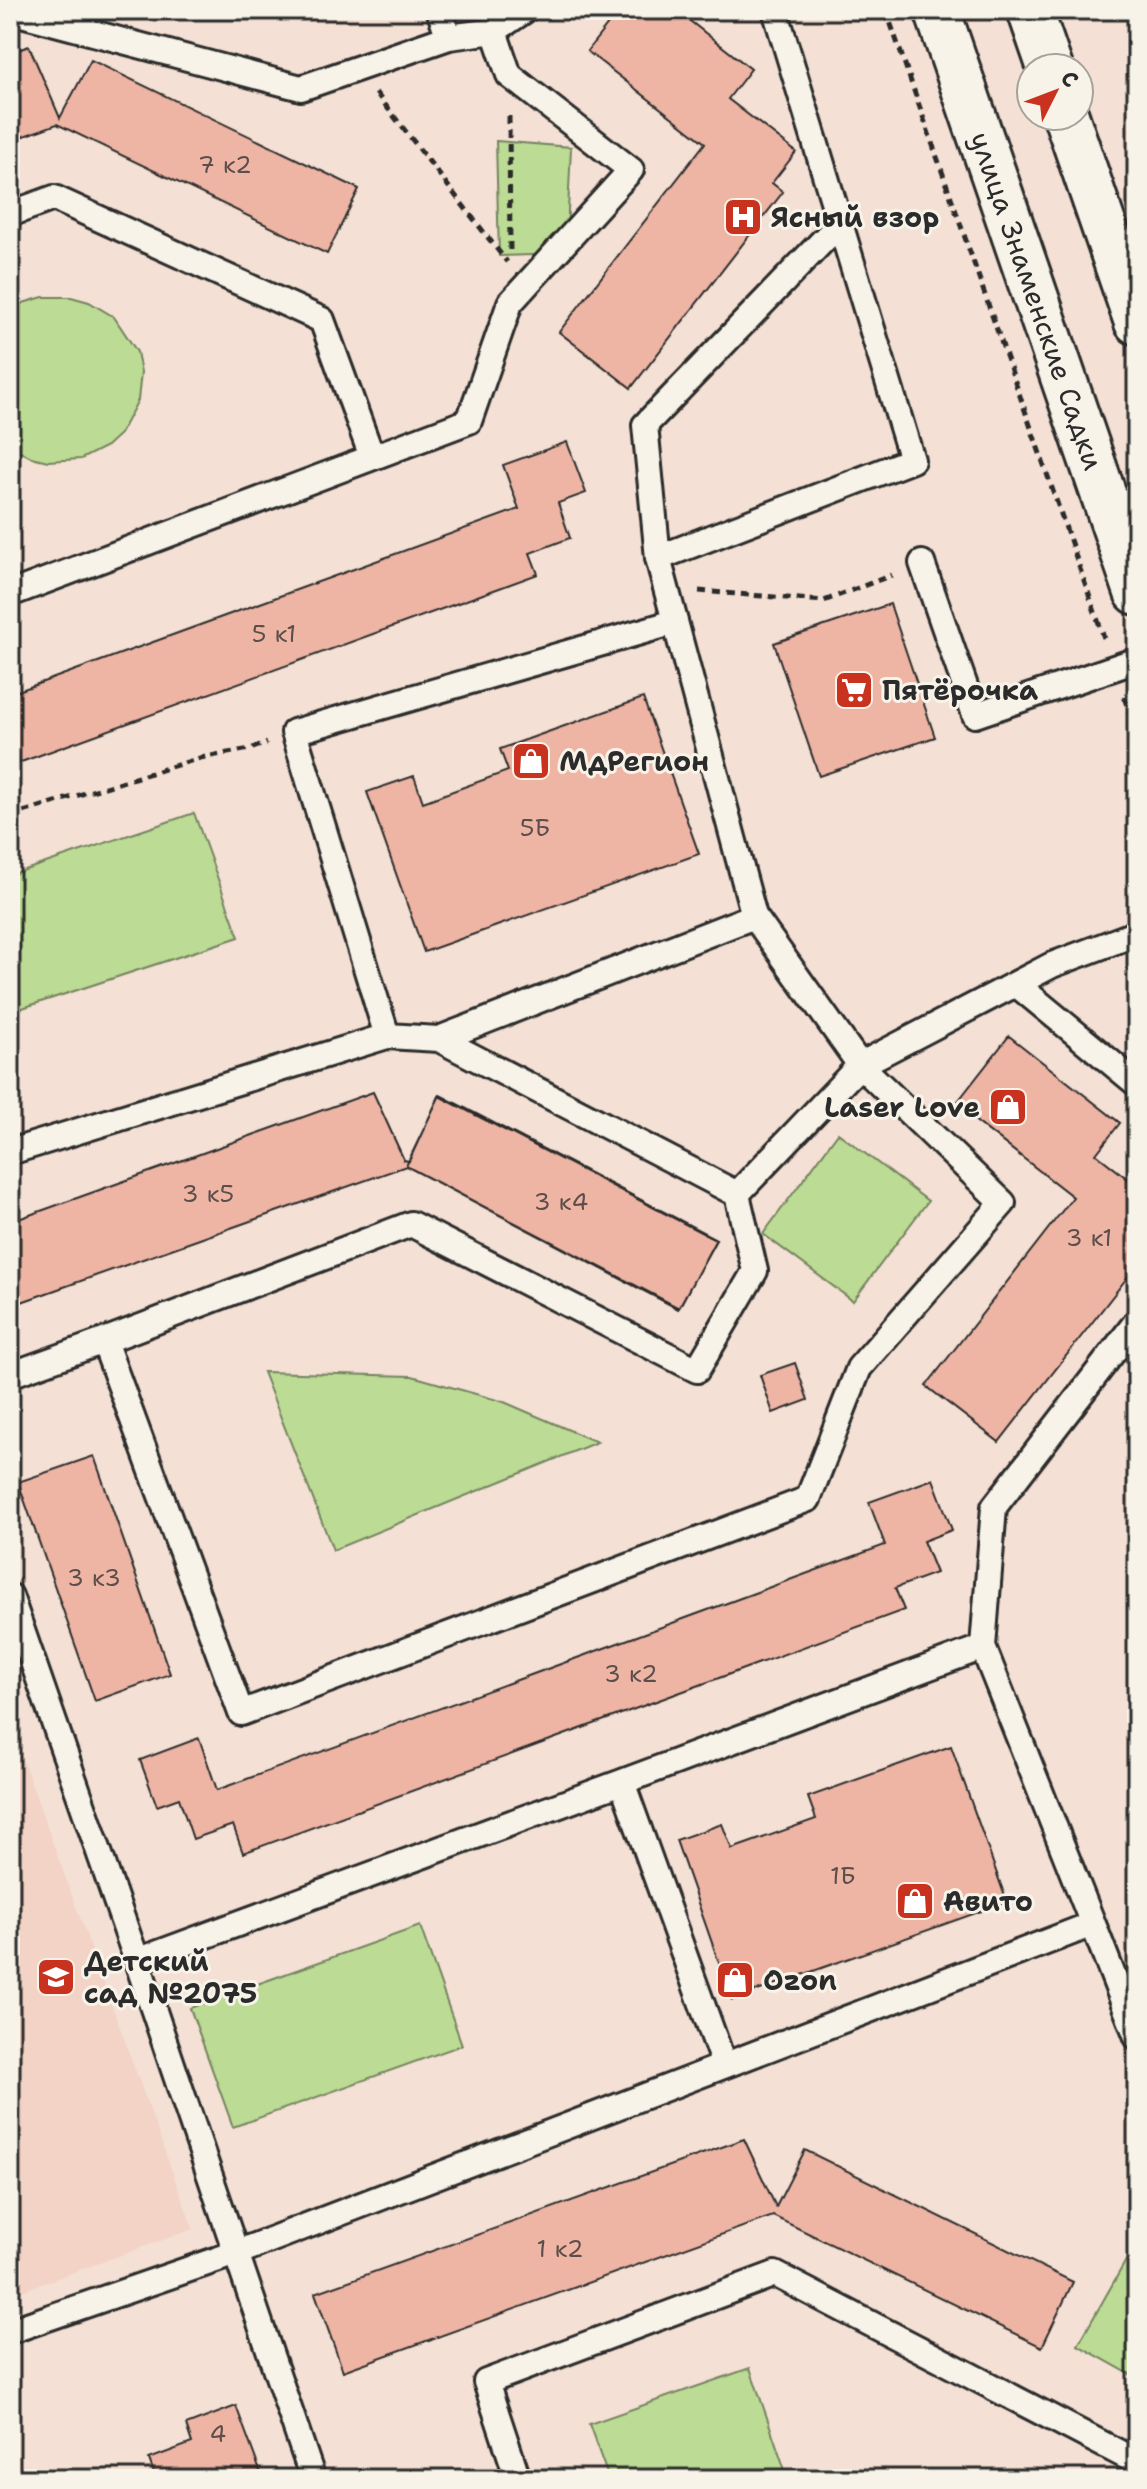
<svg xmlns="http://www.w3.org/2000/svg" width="1147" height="2489" font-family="'Shantell Sans',sans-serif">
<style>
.built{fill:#f2d3c6}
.green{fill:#bcdb94;stroke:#748360;stroke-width:2}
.building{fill:#eeb5a5;stroke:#2b2b2b;stroke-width:2}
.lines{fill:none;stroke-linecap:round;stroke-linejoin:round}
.service-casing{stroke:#2b2b2b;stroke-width:30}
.tertiary-casing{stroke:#2b2b2b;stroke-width:50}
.path{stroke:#2b2b2b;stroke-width:5;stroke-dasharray:8 6;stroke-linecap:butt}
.service{stroke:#f7f3e8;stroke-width:24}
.tertiary{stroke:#f7f3e8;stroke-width:44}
.labels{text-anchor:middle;stroke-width:6;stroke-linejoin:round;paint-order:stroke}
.number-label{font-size:24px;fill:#5c4e4a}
.poi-label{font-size:28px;font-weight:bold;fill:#2b2b2b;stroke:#f7f3e8;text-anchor:start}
.street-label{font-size:28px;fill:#2b2b2b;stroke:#f7f3e8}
</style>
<rect width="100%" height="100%" fill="#f4e0d4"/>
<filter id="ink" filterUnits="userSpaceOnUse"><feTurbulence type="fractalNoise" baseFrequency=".0125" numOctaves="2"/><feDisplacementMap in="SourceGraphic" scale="16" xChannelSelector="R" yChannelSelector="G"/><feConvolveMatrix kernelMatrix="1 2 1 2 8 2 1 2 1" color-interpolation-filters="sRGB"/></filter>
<g filter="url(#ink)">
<path class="built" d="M10,1725L193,2229L10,2295Z"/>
<path class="green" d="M496,141L571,147L566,254L499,256Z
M43,297H71L89,302L114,317L137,352L141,372L138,400L120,434L107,446L81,459L48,461L31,457L10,446V312L23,303Z
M194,813L239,937L10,1012V875Z
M838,1133L928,1201L853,1301L763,1234Z
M263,1372L412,1376L504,1402L597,1442L333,1550Z
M420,1926L462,2045L233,2127L190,2008Z
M1137,2241V2378L1078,2345Z
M750,2368L788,2479H609L589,2424Z"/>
<path class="building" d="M619,10H676L751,69L728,99L796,152L772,183L783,192L631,388L559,332L705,143L587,51Z
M29,46L60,118L91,60L359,189L327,254L57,124L10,141V53Z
M567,442L586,493L558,503L570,538L530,553L538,574L10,766V694L519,509L503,465Z
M890,604L935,737L819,776L774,643Z
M643,698L699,854L424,952L367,792L414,776L423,802L508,771L500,749Z
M1009,1036L1120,1123L1096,1154L1137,1186V1265L999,1442L926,1386L1073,1197L955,1105Z
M373,1092L404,1160L409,1161L439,1096L716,1240L678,1309L406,1166L10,1306V1222Z
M440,1095L716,1239L679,1308L406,1166Z
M795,1363L808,1400L773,1413L760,1375Z
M94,1456L170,1674L95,1701L18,1482Z
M933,1479L952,1530L923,1541L936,1573L895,1588L904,1610L243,1853L233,1825L193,1839L179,1798L157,1806L140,1760L199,1738L217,1790L885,1545L869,1502Z
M951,1746L1007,1902L732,2000L676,1840L722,1824L732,1849L816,1819L808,1797Z
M744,2139L776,2207L805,2150L1073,2282L1042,2347L773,2216L343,2371L315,2293Z
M236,2406L263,2479H156L149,2459L192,2443L186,2425Z"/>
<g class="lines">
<g class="service-casing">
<path id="service" d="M439,10L449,37
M775,10L912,460L658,558L754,916L860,1065L1052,965L1137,933
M10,11L301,88L449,37L494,31
M10,214L54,198L322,320L372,457
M658,558L645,425L840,223
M922,563L975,715L1137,660
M10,594L469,421L510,303L631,170L509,75L494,31L525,10
M1016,984L1137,1084
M387,1036L294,732L675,622
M439,1039L754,916
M10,1152L387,1036L439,1039L737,1194
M10,1375L104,1341L241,1713L808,1499L859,1368L1003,1203L860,1065L737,1194L755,1271L697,1370L411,1224L104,1341
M10,1596L137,1961L313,2479
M1093,1924L983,1647L994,1507L1137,1321
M137,1961L622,1782
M724,2065L622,1782L983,1647
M10,2331L236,2253L1093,1924L1137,2037
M518,2479L486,2382L775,2274L1137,2462"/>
</g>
<g class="tertiary-casing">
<path id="tertiary" d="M937,10L1137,592
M1030,10L1050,68
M1066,116L1137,322"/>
</g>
<path class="path" d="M886,10L1104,638
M376,93L507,262
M509,116L510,254
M699,591L824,601L892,575
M1124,697L1137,734
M10,816L200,758L250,749L267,743"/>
<use href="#service" class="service"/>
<use href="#tertiary" class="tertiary"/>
</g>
</g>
<defs>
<g id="hospital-square" transform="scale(2)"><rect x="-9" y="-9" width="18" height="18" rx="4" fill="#c8321e" stroke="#f7f3e8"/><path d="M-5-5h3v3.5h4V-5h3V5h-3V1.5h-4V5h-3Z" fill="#fff"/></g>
<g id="supermarket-square" transform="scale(2)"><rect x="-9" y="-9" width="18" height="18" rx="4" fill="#c8321e" stroke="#f7f3e8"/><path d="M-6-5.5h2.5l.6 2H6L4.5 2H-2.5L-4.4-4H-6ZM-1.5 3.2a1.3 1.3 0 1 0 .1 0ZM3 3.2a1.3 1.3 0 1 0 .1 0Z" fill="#fff"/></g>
<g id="shop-square" transform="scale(2)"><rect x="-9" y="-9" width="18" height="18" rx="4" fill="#c8321e" stroke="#f7f3e8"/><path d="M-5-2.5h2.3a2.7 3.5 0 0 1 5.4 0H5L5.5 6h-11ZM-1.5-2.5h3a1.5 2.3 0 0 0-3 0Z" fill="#fff"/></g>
<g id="school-square" transform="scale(2)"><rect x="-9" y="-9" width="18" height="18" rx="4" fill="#c8321e" stroke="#f7f3e8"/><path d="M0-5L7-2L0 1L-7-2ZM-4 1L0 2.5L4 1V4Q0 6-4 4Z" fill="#fff"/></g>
</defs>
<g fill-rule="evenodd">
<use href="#hospital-square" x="743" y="217"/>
<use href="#supermarket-square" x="854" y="690"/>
<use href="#shop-square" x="531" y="761"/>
<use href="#shop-square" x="1008" y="1107"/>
<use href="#shop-square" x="915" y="1901"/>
<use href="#school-square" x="56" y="1977"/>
<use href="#shop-square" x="735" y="1980"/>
</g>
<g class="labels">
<g class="number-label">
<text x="225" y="173">7 к2</text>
<text x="274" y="642">5 к1</text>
<text x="535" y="836">5Б</text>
<text x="208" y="1202">3 к5</text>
<text x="561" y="1210">3 к4</text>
<text x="1089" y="1246">3 к1</text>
<text x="94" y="1586">3 к3</text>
<text x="631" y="1682">3 к2</text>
<text x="843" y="1884">1Б</text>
<text x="560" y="2257">1 к2</text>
<text x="218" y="2442">4</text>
</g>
<g class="poi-label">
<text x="771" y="227">Ясный взор</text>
<text x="882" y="700">Пятёрочка</text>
<text x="559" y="771">МдРегион</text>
<text x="980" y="1117" text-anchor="end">Laser Love</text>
<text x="943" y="1911">Авито</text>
<text x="84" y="1971">Детский<tspan x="84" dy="32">сад №2075</tspan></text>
<text x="763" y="1990">Ozon</text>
</g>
<g class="street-label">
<text transform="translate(1037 301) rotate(71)" y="10">улица Знаменские Садки</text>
</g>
</g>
<rect width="1147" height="2489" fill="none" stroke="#f7f3e8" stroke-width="40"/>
<rect x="20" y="20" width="1107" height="2449" fill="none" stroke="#2b2b2b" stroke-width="3" filter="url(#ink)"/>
<g transform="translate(1055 92) rotate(48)"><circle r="38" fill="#f7f3e8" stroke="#a5a39c" stroke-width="2"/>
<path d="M0-6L14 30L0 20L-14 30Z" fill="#c8321e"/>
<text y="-12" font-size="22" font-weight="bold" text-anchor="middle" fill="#2b2b2b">С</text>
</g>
</svg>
